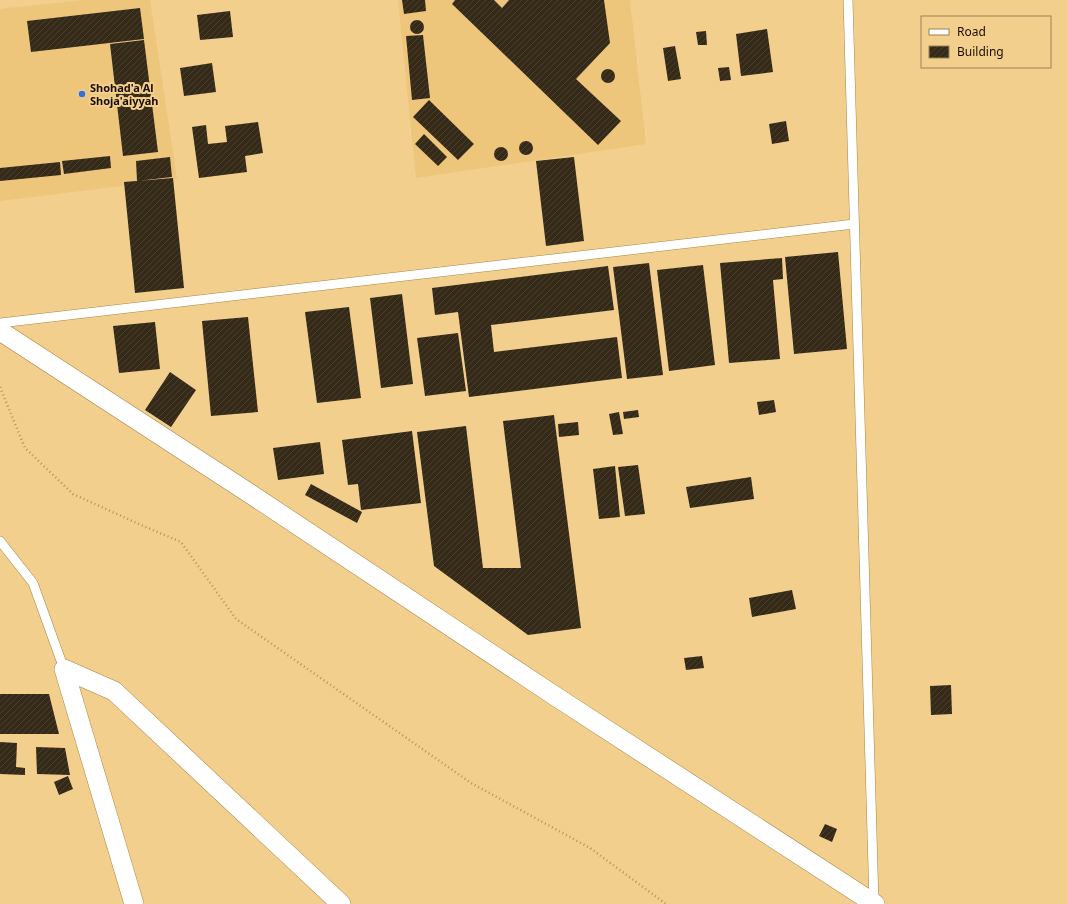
<svg xmlns="http://www.w3.org/2000/svg" width="1067" height="904" font-family="'Noto Sans',sans-serif">
<style>
.built{fill:#edc57b}
.building{fill:url(#building-hatch)}
.lines{fill:none;stroke-linecap:round;stroke-linejoin:round}
.lane-casing{stroke:#a88646;stroke-width:10}
.street-casing{stroke:#a88646;stroke-width:20}
.path{stroke:#af9361;stroke-width:2.5;stroke-dasharray:1 3;stroke-linecap:butt}
.lane{stroke:#fff;stroke-width:9}
.street{stroke:#fff;stroke-width:19}
.poi-dot{fill:#346ddc;stroke:#f3cf8d;stroke-width:1.5}
.labels{text-anchor:middle;stroke-width:4;stroke-linejoin:round;paint-order:stroke}
.poi-label{font-size:11px;font-weight:bold;fill:#1b0e00;stroke:#f3cf8d;text-anchor:start}
</style>
<defs>
<pattern id="building-hatch" width="6" height="6" patternUnits="userSpaceOnUse"><rect width="6" height="6" fill="#352a18"/><path d="M-1 1l2-2M0 6l6-6M5 7l2-2" fill="none" stroke="#493f2f"/></pattern>
</defs>
<rect width="100%" height="100%" fill="#f3cf8d"/>
<path class="built" d="M83,0H150L177,179L0,201V9Z
M398,0H630L646,144L416,178Z"/>
<path class="building" d="M402,0H425L426,11L404,14Z
M455,0H494L502,8L509,0H604L610,43L576,79L621,121L598,145L452,4Z
M140,8L144,39L31,52L27,21Z
M230,11L233,37L200,40L197,15Z
M410 27a7 7 0 1 1 14 0a7 7 0 1 1-14 0Z
M767,29L773,72L741,76L736,34Z
M706,31L707,45H698L696,32Z
M423,35L430,98L412,100L406,36Z
M144,40L158,152L123,156L110,44Z
M675,46L681,79L668,81L663,48Z
M212,63L216,92L184,96L180,68Z
M729,67L731,80L720,81L718,68Z
M601 76a7 7 0 1 1 14 0a7 7 0 1 1-14 0Z
M429,100L474,144L458,160L413,117Z
M786,121L789,141L772,144L769,124Z
M258,122L263,153L245,156L247,172L199,178L192,127L206,125L208,144L227,142L225,126Z
M424,134L447,157L438,166L415,144Z
M519 148a7 7 0 1 1 14 0a7 7 0 1 1-14 0Z
M494 154a7 7 0 1 1 14 0a7 7 0 1 1-14 0Z
M110,156L111,168L64,174L62,161Z
M170,157L172,177L137,181L136,161Z
M574,157L584,241L546,246L536,161Z
M60,162L61,175L0,181V168Z
M173,178L184,288L135,293L124,182Z
M838,252L847,349L794,354L785,257Z
M782,258L783,279L773,280L780,359L729,363L720,263Z
M649,263L663,375L627,379L613,267Z
M703,265L715,365L669,371L657,270Z
M608,266L614,310L491,325L494,352L617,337L622,378L469,397L458,312L435,315L432,288Z
M402,294L413,384L381,388L370,298Z
M349,307L361,398L317,403L305,312Z
M248,317L258,412L211,416L202,321Z
M155,322L160,369L119,373L113,326Z
M458,333L466,391L425,396L417,338Z
M170,372L196,390L171,427L145,410Z
M774,400L776,412L759,415L757,402Z
M638,410L639,417L624,419L623,412Z
M619,412L623,434L613,435L609,414Z
M554,415L581,628L528,635L434,566L417,432L466,426L483,568H521L503,421Z
M578,422L579,435L559,437L558,424Z
M412,431L421,503L361,510L358,484L348,485L342,440Z
M320,442L324,474L278,480L273,448Z
M638,465L645,514L625,516L618,467Z
M615,466L620,517L599,519L593,469Z
M751,477L754,499L690,508L686,487Z
M311,484L362,512L357,523L305,495Z
M792,590L796,609L752,617L749,598Z
M702,656L704,668L686,670L684,658Z
M951,685L952,714L931,715L930,686Z
M0,694H49L59,734H0Z
M0,742L17,743L16,767L25,768V775L0,774Z
M36,747L65,748L70,775L37,774Z
M68,776L73,789L59,795L54,782Z
M825,824L837,829L832,842L819,836Z"/>
<g class="lines">
<g class="lane-casing">
<path id="lane" d="M848,0L874,903
M0,323L854,224
M0,541L33,583L64,669"/>
</g>
<g class="street-casing">
<path id="street" d="M0,331L249,493L555,696L875,904
M64,669L114,691L341,904
M64,669L134,904"/>
</g>
<path class="path" d="M0,387L25,448L73,494L141,525L181,542L236,619L471,783L590,848L666,904"/>
<use href="#lane" class="lane"/>
<use href="#street" class="street"/>
</g>
<circle class="poi-dot" cx="82" cy="94" r="4"/>
<g class="labels">
<g class="poi-label">
<text x="90" y="92">Shohad'a Al<tspan x="90" dy="13">Shoja'aiyyah</tspan></text>
</g>
</g>
<rect x="921" y="16" width="130" height="52" fill="#f3cf8d" stroke="#9d8255"/>
<rect x="929" y="29" width="20" height="6" fill="#ffffff" stroke="#9d8255"/>
<text x="957" y="36" font-size="12" fill="#1b0e00">Road</text>
<rect x="929" y="46" width="20" height="12" fill="url(#building-hatch)" stroke="#9d8255"/>
<text x="957" y="56" font-size="12" fill="#1b0e00">Building</text>
</svg>
